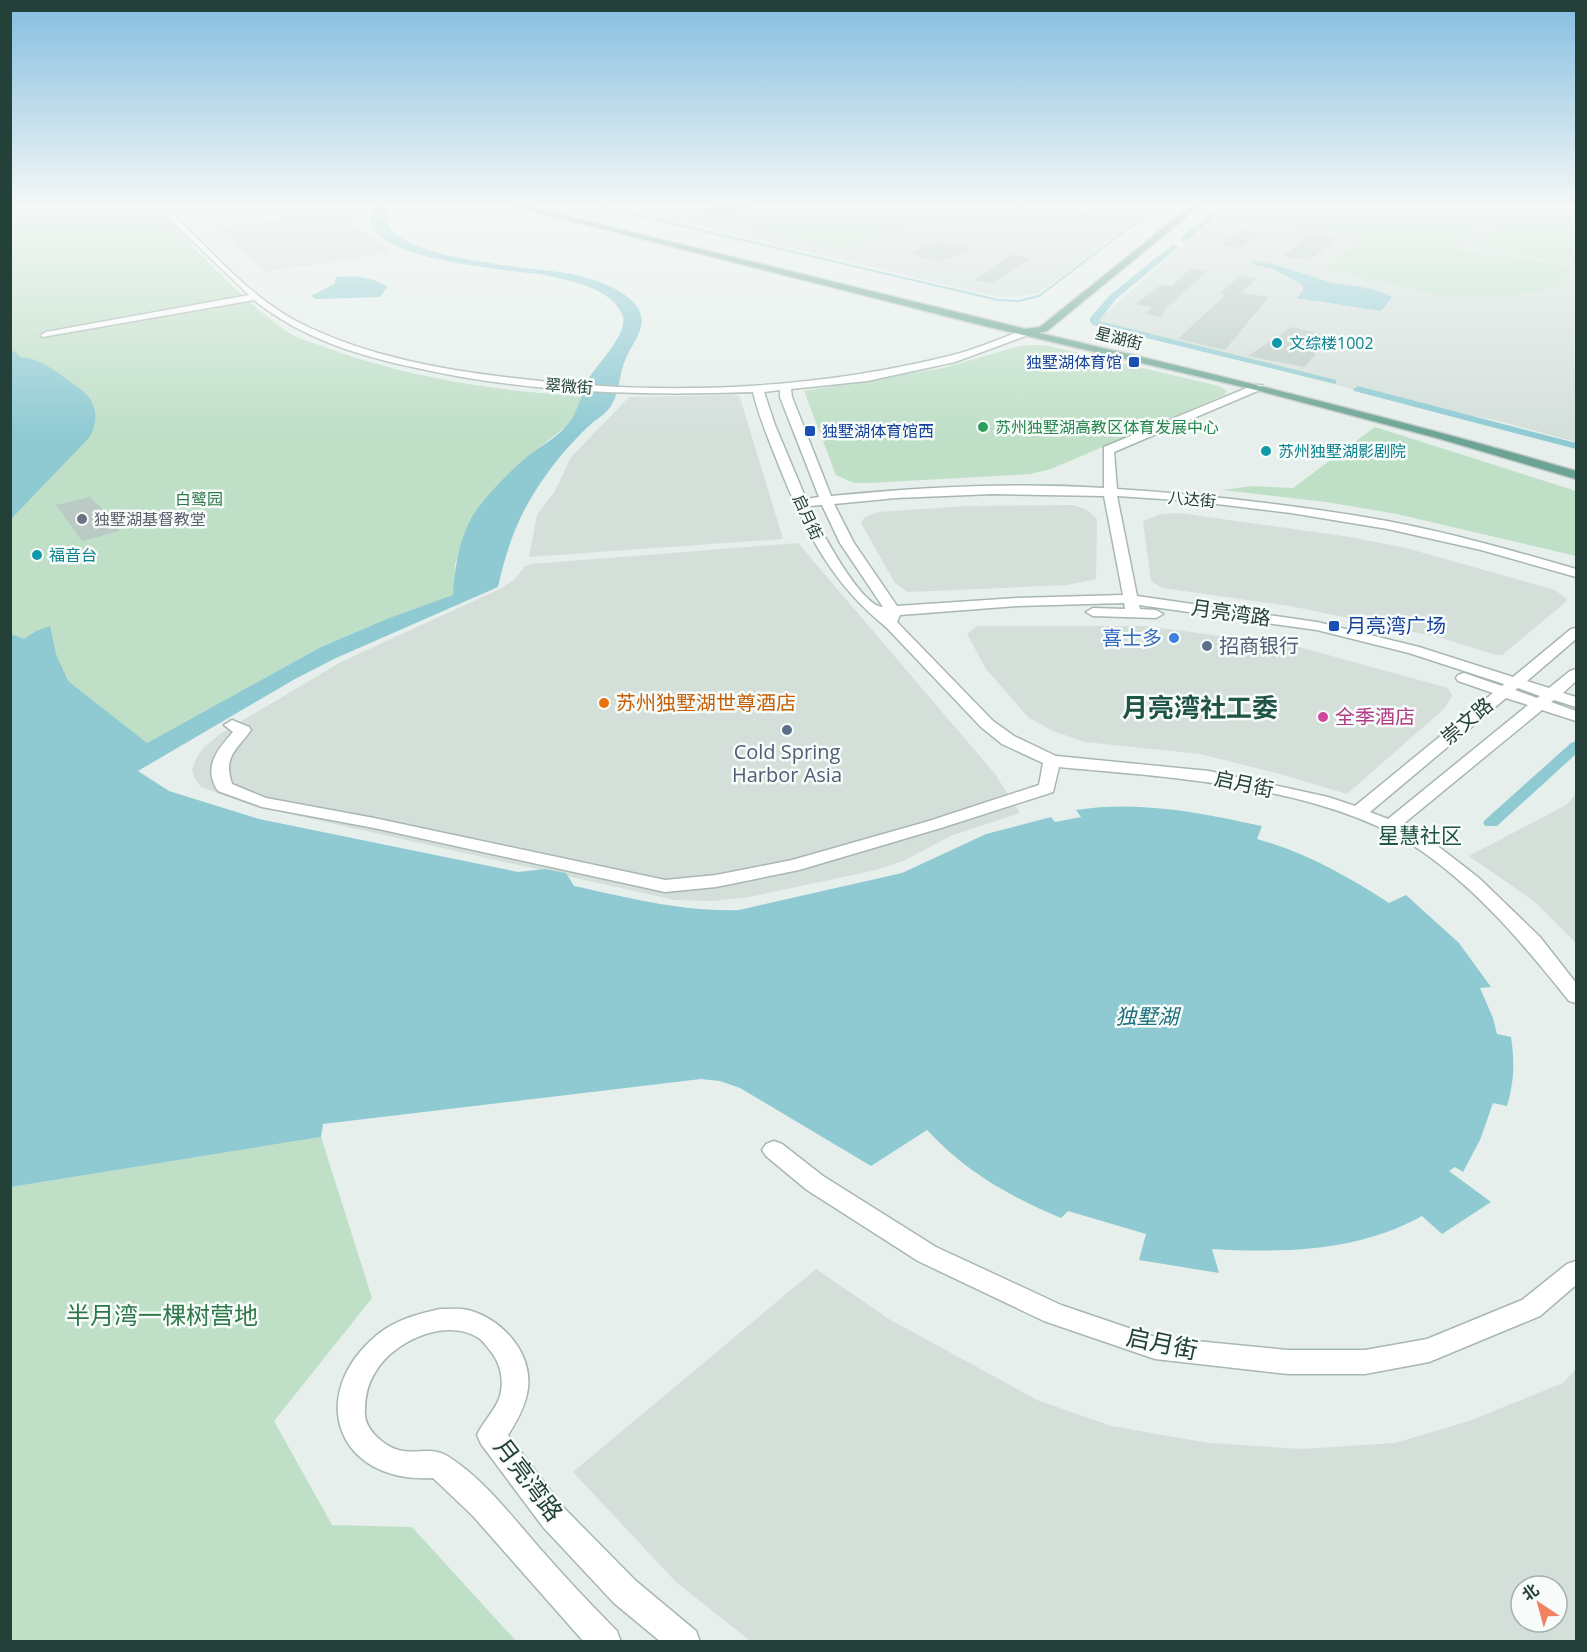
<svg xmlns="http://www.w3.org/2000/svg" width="1587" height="1652" font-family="'Open Sans','Noto Sans SC',sans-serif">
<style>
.built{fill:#d4dfda;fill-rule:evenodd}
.green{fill:#bfdfc7}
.water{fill:#8fcad3}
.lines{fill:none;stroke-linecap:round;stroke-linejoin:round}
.stream{stroke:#8fcad3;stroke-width:2}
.canal{fill:#8fcad3;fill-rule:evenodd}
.building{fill:#bbcac4}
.minor-casing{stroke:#a8b7b2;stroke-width:3}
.major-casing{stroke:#c2cac8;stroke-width:3}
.minor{fill:#fff;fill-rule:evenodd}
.major{fill:#6ba494;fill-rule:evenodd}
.culture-dot{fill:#0f9aa8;stroke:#f7fbf9;stroke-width:2}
.transit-dot{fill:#1a4fb4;stroke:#f7fbf9;stroke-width:2}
.leisure-dot{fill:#2e9e5b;stroke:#f7fbf9;stroke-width:2}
.worship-dot{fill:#6b7280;stroke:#f7fbf9;stroke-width:2}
.shop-dot{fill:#3f7fe0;stroke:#f7fbf9;stroke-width:2}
.service-dot{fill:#5c6f8a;stroke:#f7fbf9;stroke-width:2}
.food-dot{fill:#e8710a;stroke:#f7fbf9;stroke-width:2}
.hotel-dot{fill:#d1479c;stroke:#f7fbf9;stroke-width:2}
.labels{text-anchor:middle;stroke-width:5;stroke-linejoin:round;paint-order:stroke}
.far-street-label{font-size:16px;fill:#244139;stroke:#f7fbf9}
.far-culture-label{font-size:16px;fill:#0d838f;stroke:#f7fbf9;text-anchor:start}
.far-transit-label{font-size:16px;fill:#164399;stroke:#f7fbf9;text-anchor:end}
.far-leisure-label{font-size:16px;fill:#27864d;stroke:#f7fbf9;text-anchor:start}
.far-park-label{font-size:16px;fill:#2e7949;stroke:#f7fbf9}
.far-worship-label{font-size:16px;fill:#5b616d;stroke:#f7fbf9;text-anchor:start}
.street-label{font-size:20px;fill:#244139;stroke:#f7fbf9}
.transit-label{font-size:20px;fill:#164399;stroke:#f7fbf9;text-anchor:start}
.shop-label{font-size:20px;fill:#366cbe;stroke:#f7fbf9;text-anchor:end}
.service-label{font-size:20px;fill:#4e5e75;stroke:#f7fbf9;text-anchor:start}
.food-label{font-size:20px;fill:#c56008;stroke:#f7fbf9;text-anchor:start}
.hotel-label{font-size:20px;fill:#b23c85;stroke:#f7fbf9;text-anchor:start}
.neighbourhood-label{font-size:21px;fill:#205446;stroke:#f7fbf9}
.water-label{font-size:21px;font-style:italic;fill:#1e717e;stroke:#f7fbf9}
.near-park-label{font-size:24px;fill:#2e7949;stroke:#f7fbf9}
.near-street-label{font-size:24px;fill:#244139;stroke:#f7fbf9}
.district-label{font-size:26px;font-weight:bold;fill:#205446;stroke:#f7fbf9}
</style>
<rect width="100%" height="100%" fill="#e6efeb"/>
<path class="built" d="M613,205H1155L1046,288L1037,293L1018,297L993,296Z
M1236,205H1576V442L1507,423L1355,390L1101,323L1099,319L1175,252Z
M358,207L353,219L356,227L392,252L266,272L218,228Z
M734,395L739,396L741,401L783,539L529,557L537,515L555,491L571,457L629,397Z
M1073,505L1086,509L1097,519L1096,579L1067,585L908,592L895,583L861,523L865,517L878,512L968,506Z
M1179,513L1350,537L1406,548L1555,590L1567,599L1566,602L1502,655H1496L1442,638L1382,625L1290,606L1162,588L1151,581L1143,521L1160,514Z
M798,543L995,774L1020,813L953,835L903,861L876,870L749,897L712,901L674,900L250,805L201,787L194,777L192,769L196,759L203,748L220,734L341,662L502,588L515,579L524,567L531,564Z
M977,626H1147L1299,647L1448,688L1452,696L1445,708L1347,794L1280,774L1200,754L1085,742L1053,731L1029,718L986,669L967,634Z
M1576,794V943L1535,902L1469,856L1566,805Z
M816,1269L889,1319L1037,1400L1111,1426L1209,1443L1302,1449L1395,1443L1469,1421L1563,1383L1576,1369V1641H750L676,1582L573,1472ZM1521,1586H1557V1622H1521Z"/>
<path class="green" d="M48,205H152C196,248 238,298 289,333C300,340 315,343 327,348C406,377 499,392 582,396L578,409L566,426L529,456L465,531L455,564L454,595L389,618L321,647L147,743L11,714L10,210Z
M818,205H851L922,220L843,251L749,229Z
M1258,205H1497L1456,249L1574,267L1563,282L1554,287L1520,295L1495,297L1440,295L1326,269L1360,238L1240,218Z
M1513,208L1576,217V250L1566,262L1520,255L1524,250L1519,255L1473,248Z
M1031,345H1044L1219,386L1227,391L1224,395L1051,469L1030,474L868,483H854L836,475L804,391L943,368L1020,346Z
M1375,427L1576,491V556L1397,514L1327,502L1222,490L1252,486L1293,488Z
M321,1137L372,1298L274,1421L332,1525L412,1527L516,1641L11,1642V1187Z"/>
<path class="water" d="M375,205H390C359,259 544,268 571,274C593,279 625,288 638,308C641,314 643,319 641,326C639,337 630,348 626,358C619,373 620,392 611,406C606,414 598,418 591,424C568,445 547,471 531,498C514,526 505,556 498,587L336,658L295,679L138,771L169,791L259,819L518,872L545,869L566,873L574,886C629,898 683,912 739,910L902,873L986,834L1051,817L1055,822L1081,817L1076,810C1139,800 1201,813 1262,826L1257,839C1305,852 1347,876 1389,903L1406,895L1459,943L1491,987L1480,988L1493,1018L1497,1034L1511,1037C1515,1063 1514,1082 1507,1106L1493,1103L1480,1140L1463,1172L1455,1167L1449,1171L1491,1202L1442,1234L1422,1216C1357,1252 1284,1253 1212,1249L1219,1273L1139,1260L1146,1234L1068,1211L1061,1218C1010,1197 965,1171 927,1130L871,1166L740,1088L720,1081L701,1079L323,1124L321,1137L11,1187V634L24,639L36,631L50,626L56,654L68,681L147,743L321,647L389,618L453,595C455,566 459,537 475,512C490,491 508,473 528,456C541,446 556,438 567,425C578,412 581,396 588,380C596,365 631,332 622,314C614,296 592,287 574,282C563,279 551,276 539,274C513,270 340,259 375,205Z
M721,205L741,207L765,205L744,209L727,218L700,213Z
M1255,261C1283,265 1307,276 1333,283C1353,287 1374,286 1392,297L1381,311L1297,298L1303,291V285L1271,268L1252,264Z
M355,276L371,279L388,286L380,297L316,299L311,296L334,284L336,277Z
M15,351L21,358C38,355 69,381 84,392C98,405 99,424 88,439L11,519L10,353Z"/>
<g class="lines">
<path class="stream" d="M593,205L998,300L1018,301L1039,296L1159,205"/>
<path class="canal" d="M1222,205H1230L1187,241H1181V237Z
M1172,245L1179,247L1116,299L1099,321L1336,380V384L1093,325L1090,322V318L1110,295Z
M1358,386L1576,443V449L1354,391L1353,389Z
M1576,741V754L1497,826H1485L1483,823L1485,820L1571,743Z"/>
</g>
<path class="building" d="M1009,205H1090L1080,210L1102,218L1064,220L1063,216L1054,219L1009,211Z
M1242,230L1261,233L1240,248L1221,245Z
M1311,234L1337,238L1310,260L1283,256Z
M938,241L972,249L939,261L907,253Z
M1012,254L1030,259L992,284L974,280Z
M1190,269L1208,271L1165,309L1161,317L1145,314L1152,307L1136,304L1162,284L1172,286Z
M1239,276L1257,278L1241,293L1269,297L1225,350L1178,339L1225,295L1220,294Z
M1291,327L1330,336L1305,367L1248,356Z
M90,497L98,505L120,531L82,541L56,505Z"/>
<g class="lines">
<g class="minor-casing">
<path id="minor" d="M155,205H164C208,247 251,301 308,327C372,357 443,370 513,378C658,396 807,391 949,356C974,350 999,339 1023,330H1031V334L955,362L867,381L791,389L792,397L831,496C922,487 1013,482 1104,488V447L1254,385H1262V389L1114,452L1117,489C1207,495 1297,505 1387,521C1451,533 1514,551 1576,569V577L1481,550L1388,529L1291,513L1192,501L1117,496L1137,596L1317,622L1419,647L1513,677L1571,629L1576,628V639L1527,681L1549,688L1570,671L1576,669V681L1563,693L1576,697V707L1554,700L1551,702L1576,711V721L1542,710L1402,825L1435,844L1479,878L1540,937L1576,983V1003L1569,1001C1526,947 1480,892 1423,852C1326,785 1174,778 1059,767L1053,792L941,828L799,870L716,887L665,892L374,828L262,807L218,791C202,767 218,749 233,732L224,725L232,720L249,727L251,730C236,751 223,756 232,784L266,798L374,818L665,880L716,875L792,860L929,821L1039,785L1043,763L1002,744L981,727L886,627C831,583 805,530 779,466C770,442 759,418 753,392C640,396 528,393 417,368C359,356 301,338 254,300L42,337L41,335L46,332L249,295ZM780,390V397L819,497L806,499L775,425L764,392ZM993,494L1104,496L1123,595L1017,598L897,606L854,543L834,504L896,498ZM822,505L840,543L883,607C860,606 819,527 809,506ZM1124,603L1125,609L1093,608L1086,612L1093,616L1156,618L1163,614L1156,610L1140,609L1139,605L1317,630L1409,653L1504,684L1502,686L1464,673L1458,675L1456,678L1458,681L1493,693L1355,806L1328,797L1209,771L1056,756L1014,736L993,721L897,622L900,615L1017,606ZM1518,688L1540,696L1537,698L1515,690ZM1506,698L1528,705L1388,819L1370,812Z
M774,1141L782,1144L823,1176L936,1247L1061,1305L1155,1337L1288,1350H1365L1427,1339L1522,1300L1567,1264L1576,1261V1285L1540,1316L1429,1362L1365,1374H1288L1155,1359L1044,1321L918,1261L807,1190L766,1156L762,1150L766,1144Z
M440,1309C449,1309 459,1308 468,1310C502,1319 532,1352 528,1388C526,1405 517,1421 508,1435L563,1507L636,1581L696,1631L700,1642H661L614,1603L543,1527L481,1444L477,1435C483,1421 496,1410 500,1396C504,1381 501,1365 492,1353C488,1348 484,1342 480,1339C448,1316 394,1341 376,1371C368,1383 365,1395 365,1410C364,1420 368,1427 374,1434C404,1466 425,1441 449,1457C483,1479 510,1514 536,1544C562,1574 589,1603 617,1631L621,1642H584L473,1516L433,1478C337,1484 305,1395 377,1335C395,1320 418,1314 440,1309Z"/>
</g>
<g class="major-casing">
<path id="major" d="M508,205H521L1025,329L1040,327L1192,205H1201L1047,331L1039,333C1220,375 1399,419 1576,471V479L1437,438L1256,390L989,327Z"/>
</g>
<use href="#minor" class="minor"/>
<use href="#major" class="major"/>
</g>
<linearGradient id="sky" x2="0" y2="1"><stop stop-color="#84bde0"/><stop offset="0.47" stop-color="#f4f8f6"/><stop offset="1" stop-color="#f4f8f6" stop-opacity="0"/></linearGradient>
<rect width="1587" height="436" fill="url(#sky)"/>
<g class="culture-dot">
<circle cx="1277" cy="343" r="6"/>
<circle cx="1266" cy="451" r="6"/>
<circle cx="37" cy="555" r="6"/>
</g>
<g class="transit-dot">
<rect x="1128" y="356" width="12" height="12" rx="3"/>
<rect x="804" y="425" width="12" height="12" rx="3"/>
<rect x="1328" y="620" width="12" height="12" rx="3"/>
</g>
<circle class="leisure-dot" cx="983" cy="427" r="6"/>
<circle class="worship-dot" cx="82" cy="519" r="6"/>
<circle class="shop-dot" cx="1174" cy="638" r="6"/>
<g class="service-dot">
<circle cx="1207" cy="646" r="6"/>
<circle cx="787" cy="730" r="6"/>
</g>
<circle class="food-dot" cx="604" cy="703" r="6"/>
<circle class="hotel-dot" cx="1323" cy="717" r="6"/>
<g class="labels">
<g class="far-street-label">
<text transform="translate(1119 338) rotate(14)" y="6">星湖街</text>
<text transform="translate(569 386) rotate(4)" y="6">翠微街</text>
<text transform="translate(1192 499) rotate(5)" y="6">八达街</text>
<text transform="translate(808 517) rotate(65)" y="6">启月街</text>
</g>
<g class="far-culture-label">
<text x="1289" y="349">文综楼1002</text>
<text x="1278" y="457">苏州独墅湖影剧院</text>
<text x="49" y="561">福音台</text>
</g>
<g class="far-transit-label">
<text x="1122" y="368">独墅湖体育馆</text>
<text x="822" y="437" text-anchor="start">独墅湖体育馆西</text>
</g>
<g class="far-leisure-label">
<text x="995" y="433">苏州独墅湖高教区体育发展中心</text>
</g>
<g class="far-park-label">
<text x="199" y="505">白鹭园</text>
</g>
<g class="far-worship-label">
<text x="94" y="525">独墅湖基督教堂</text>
</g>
<g class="street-label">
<text transform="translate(1231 613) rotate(8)" y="7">月亮湾路</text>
<text transform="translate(1467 721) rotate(-40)" y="7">崇文路</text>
<text transform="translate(1244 784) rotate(12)" y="7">启月街</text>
</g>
<g class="transit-label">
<text x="1346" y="633">月亮湾广场</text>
</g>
<g class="shop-label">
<text x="1162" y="645">喜士多</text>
</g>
<g class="service-label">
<text x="1219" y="653">招商银行</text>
<text x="787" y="759" text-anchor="middle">Cold Spring<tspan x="787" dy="23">Harbor Asia</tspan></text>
</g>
<g class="food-label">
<text x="616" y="710">苏州独墅湖世尊酒店</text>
</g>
<g class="hotel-label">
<text x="1335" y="724">全季酒店</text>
</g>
<g class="neighbourhood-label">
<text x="1420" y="843">星慧社区</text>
</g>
<g class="water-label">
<text x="1147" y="1024">独墅湖</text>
</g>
<g class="near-park-label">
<text x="162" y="1324">半月湾一棵树营地</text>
</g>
<g class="near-street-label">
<text transform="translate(1162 1344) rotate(12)" y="8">启月街</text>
<text transform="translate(528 1480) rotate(53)" y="8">月亮湾路</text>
</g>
<g class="district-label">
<text x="1200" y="717">月亮湾社工委</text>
</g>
</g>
<rect width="1587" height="1652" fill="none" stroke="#244139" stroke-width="24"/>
<g transform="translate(1539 1604) rotate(324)"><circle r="28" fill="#f7fbf9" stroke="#a3b1ac" stroke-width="1.5"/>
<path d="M0-4.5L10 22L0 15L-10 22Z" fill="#f28161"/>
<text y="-9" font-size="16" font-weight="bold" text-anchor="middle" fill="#244139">北</text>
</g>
</svg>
